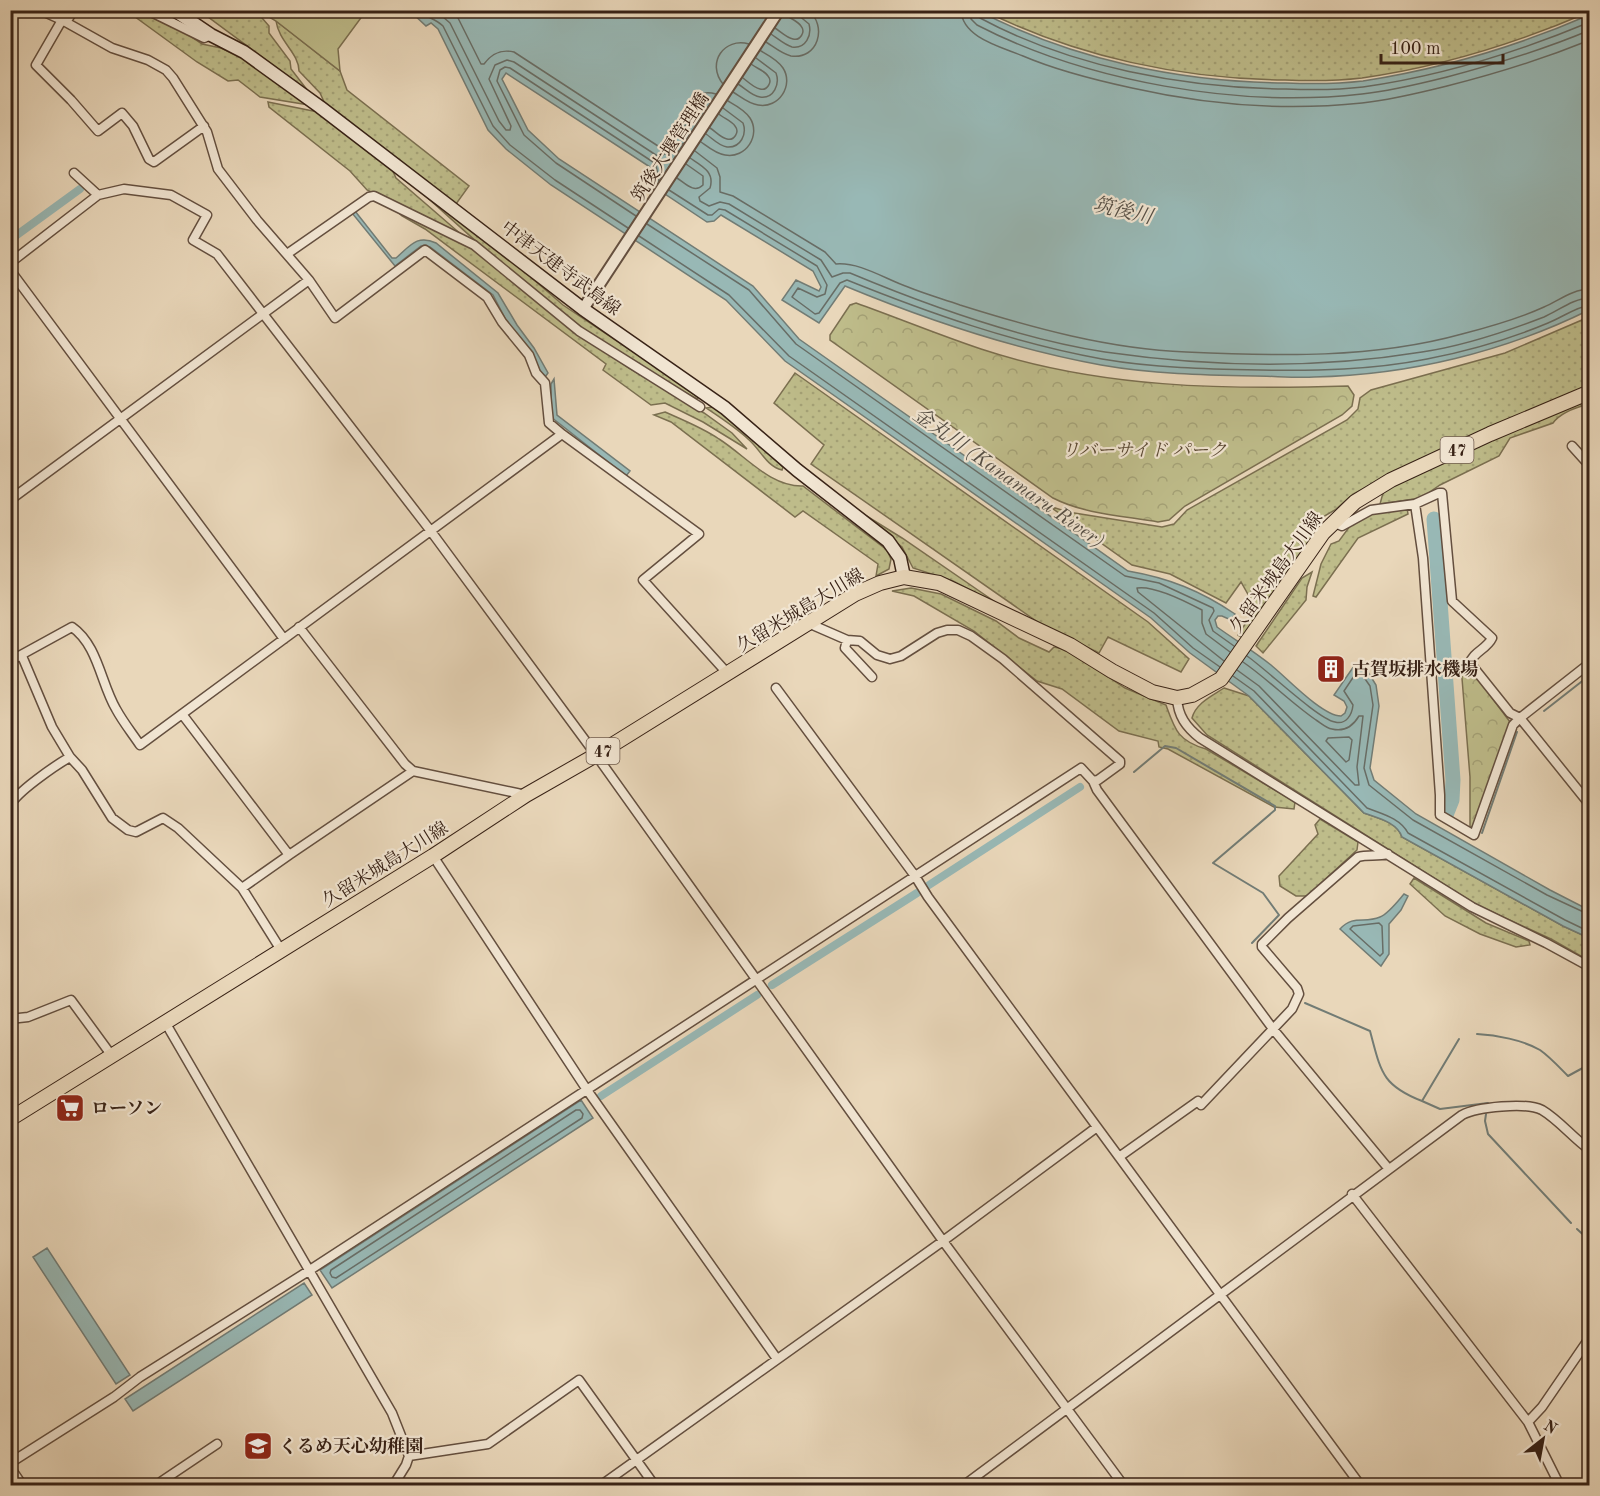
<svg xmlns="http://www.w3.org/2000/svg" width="1600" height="1496" font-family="'Old Standard TT','Noto Serif JP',serif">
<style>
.grass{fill:url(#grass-dots);stroke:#7b6f50;stroke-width:1.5}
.forest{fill:url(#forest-crowns);stroke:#7b6f50;stroke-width:1.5}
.pitch{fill:#bebc8a;stroke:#7b6f50;stroke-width:1.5}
.water{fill:#98b8b5;stroke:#727c75;stroke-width:1.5}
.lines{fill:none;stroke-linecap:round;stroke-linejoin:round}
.shore{stroke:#686d66;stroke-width:1.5}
.stream{stroke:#727c75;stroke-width:2}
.canal{stroke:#98b8b5;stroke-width:8}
.river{stroke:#98b8b5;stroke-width:15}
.minor-casing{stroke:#644f3f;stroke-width:11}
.tertiary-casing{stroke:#644f3f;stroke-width:14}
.secondary-casing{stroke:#382216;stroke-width:15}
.primary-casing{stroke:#382216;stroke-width:16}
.minor{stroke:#f1e5d2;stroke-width:8}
.tertiary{stroke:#f1e5d2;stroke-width:10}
.secondary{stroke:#f1e5d2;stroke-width:12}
.primary{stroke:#e9d7ba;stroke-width:14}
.labels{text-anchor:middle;stroke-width:4.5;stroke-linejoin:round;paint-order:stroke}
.shield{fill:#f1e5d2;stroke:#705c4e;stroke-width:1.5}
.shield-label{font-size:16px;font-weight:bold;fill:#382216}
.street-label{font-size:18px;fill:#382216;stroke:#f1e5d2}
.park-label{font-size:18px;font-style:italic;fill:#5a4833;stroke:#f1e5d2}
.poi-label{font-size:18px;font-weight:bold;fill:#382216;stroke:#f1e5d2;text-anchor:start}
.water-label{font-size:20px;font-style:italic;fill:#554f46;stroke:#f1e5d2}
</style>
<defs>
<pattern id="grass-dots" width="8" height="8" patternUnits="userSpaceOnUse" patternTransform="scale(1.5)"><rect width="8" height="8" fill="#bebc8a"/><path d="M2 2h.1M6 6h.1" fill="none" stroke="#a4a176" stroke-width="1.8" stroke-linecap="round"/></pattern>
<pattern id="forest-crowns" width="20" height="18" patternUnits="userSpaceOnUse" patternTransform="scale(1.5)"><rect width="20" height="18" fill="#bebc8a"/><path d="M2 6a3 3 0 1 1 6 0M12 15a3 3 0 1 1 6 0" fill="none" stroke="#a4a176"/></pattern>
</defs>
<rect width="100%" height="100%" fill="#e9d7ba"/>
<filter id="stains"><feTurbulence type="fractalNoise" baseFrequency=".00333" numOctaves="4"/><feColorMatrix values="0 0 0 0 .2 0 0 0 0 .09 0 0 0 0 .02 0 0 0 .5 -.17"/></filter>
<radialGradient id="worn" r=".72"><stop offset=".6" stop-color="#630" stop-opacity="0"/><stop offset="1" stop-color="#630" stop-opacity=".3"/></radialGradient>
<path class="grass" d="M1589,10V12C1517,43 1440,67 1362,78C1336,81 1310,81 1285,80C1182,79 1077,57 985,11Z
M127,11H141L173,24L202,44L221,48L243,58L309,105L260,97L238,80L228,81L197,62Z
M200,11H256L269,26V33L290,61L291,69L308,91Z
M276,21L340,71L347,90L469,186L456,204L325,104L320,93L299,71C299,53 279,42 276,21Z
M268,102L318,112L391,167L396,178L463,236L367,190L350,171L269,107Z
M411,183L519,267L563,305L699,396L697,399C656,376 615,353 577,325C518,281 465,231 411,183Z
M393,208L469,246L579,334L629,368L704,413L732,433L747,449L703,422L665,403L651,405L603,370L606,364L425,229L402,216Z
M1589,317V386L1390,475L1353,494L1335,510L1316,521L1320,525L1244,639L1238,635L1253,612L1250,598L1241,582L1226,603L1170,574L1132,565L1049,506L1068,512L1162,527L1174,524L1187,510L1347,420L1358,409L1360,398L1371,390L1505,353Z
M795,373L1148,622L1189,659L1181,672L1108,637L1099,653L1042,625L811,464L824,445L774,403Z
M1589,397V404C1577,407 1561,412 1553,423L1510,438L1499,456L1440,485L1421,498L1380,504L1383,493L1393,484Z
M714,407L734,421L783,467L782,470C766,466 761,450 748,439C735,427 721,418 706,408Z
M665,412C683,420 703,428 719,439C746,456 770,487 803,486L887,550L891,559L889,569L876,576L878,564L803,511L795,517L671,422L654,415Z
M849,505L902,538L1004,608L953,581L913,568L902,547Z
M1407,508L1408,514L1358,538L1316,597L1313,596L1321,564L1331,544L1339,541L1350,526L1371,514Z
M1312,572L1307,587L1306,600L1263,653L1256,646L1302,578Z
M911,588L941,594L996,621L1019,638L1049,652L1054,647L1068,650L1125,688L1166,705C1175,730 1178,741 1206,749L1295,802L1294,809L1274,807L1168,749L1159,747L1158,741L1119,731L1062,689L1037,681L974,631L914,596L892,591Z
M1224,688L1249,696L1364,813C1377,818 1397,822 1402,837L1563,926L1589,938V958L1586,959L1551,939L1475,904L1207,735L1192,718C1196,703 1212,696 1224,688Z
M1320,819L1358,842L1357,850L1307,896H1296L1280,886L1279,876L1318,834L1315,825Z
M1414,878L1486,923L1529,941L1530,945L1516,947L1480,934L1445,916L1410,884Z"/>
<path class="forest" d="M856,303C898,318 939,335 981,349C1099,388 1225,390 1348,386L1354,395L1352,406L1342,415L1185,506L1169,520L1158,522C1124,516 1084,514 1053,498L830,340V335L850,305Z
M1466,663L1510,722L1477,824L1470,828V777L1461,666Z"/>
<path class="pitch" d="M259,11H366L338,49L340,71L276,21Z"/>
<path class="water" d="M410,11H979C1073,60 1180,82 1286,83C1311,84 1337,84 1363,81C1440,69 1518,46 1589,15V310C1504,352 1409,375 1314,377C1294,378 1274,376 1255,376C1203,375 1152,374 1101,365C1013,349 927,320 845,286L819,323L782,300L796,280L819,291L821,287L813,271L721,215L714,221L707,222L653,186L650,167L506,73L502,79L528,130L559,159L753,286L799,339L1128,571C1169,578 1201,591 1235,614L1231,620L1222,616H1218L1215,620L1217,627C1235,640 1254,651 1271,665C1286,677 1322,716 1341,716L1345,713L1347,707L1344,701L1334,695L1356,663L1368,672L1376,685L1379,706L1370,768L1374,780L1416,814L1550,890L1589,910V938L1563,926L1402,837C1397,822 1377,818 1364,813L1249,696L1190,653L1151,618L785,361L726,300L551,185L506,149L488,130L438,29L431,23L426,26Z
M355,211L392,258H396C410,246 417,234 436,243L498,293L517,325L534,348L548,373L545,377L541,373L531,352L507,322L493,295L430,247L421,246L395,266L352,213Z
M554,379L557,415L630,471L626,476L551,417V384Z
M1404,894L1408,896L1401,910L1389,924V954L1381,966L1340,929C1354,914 1364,924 1380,917C1388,914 1398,901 1404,894Z
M581,1100L593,1118L332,1288L320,1270Z
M47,1248L130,1375L116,1384L33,1257Z
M304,1283L312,1295L133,1411L125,1399Z"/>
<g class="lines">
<path class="shore" d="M418,10C426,18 435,18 443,26L493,126L510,145L555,180L628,228
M435,10L450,23L499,121L506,130H510L511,126L489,79L495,65L507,60L514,62L659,157L670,151H678
M451,10L458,18L481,64H484C492,53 501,49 514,52L658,146L672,142L683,144
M961,10C962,38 1002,47 1023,56C1058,71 1095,80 1132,88C1207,105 1285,111 1362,103C1391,100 1419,93 1447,86C1495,74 1543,59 1590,40
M970,10L971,19L977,25C1087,82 1239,108 1362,94C1391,91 1419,84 1447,77C1496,64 1543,50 1590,30
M977,10L980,18C1071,67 1184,88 1286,89C1312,90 1338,90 1363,87C1441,76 1518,52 1590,22
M775,28C780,31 787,38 793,39C800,41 806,32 801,26C798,21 789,18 784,14
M771,34C777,38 785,45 792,47C806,49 812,35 809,24L792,10
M766,42C774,47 782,54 791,56C818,60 828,26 808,10
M743,78C747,81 754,88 760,89C767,91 773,82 768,76C765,71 756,68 751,64
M723,84C706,63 724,37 749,44
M738,84C745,88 752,96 760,97C774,99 780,84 776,73L756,58
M733,92C741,97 749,104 758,105C779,109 794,85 783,68C778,60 768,55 761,51
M710,128C715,131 721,138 727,139C734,141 740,132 735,126C732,121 723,118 719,114
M690,134C673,113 691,87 716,94
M706,134C712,138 719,146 727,147C741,148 747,134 743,123L723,108
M701,142C708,147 716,154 725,155C746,159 761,135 750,118C745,110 735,105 728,101
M695,151L717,168L720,177V192L733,196L825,252L836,264C860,262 885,279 908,287C925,294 943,299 960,305C1033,328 1109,349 1186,352C1278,356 1372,359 1462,334C1489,327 1518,319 1544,307C1558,301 1573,289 1590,289
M690,158C702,166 715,172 710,188L699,197L700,201L709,206L720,202L729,204L821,260L832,277L843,273H850C929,306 1020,339 1105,352C1209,367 1318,369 1422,352C1463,346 1505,332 1544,317C1558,311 1574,298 1590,298
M677,178C685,183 694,194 703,185V176L686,164
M669,190L708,215H712L719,209L725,210L817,266L827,285L825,294L817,297L798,288L792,297L815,314L819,313L840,283L847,280C929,313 1014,343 1102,359C1154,368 1207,369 1260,370C1316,371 1372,370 1427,359C1468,351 1510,339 1548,323C1561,318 1576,307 1590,305
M636,216L556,163L524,135L497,81L500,70L505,67L510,68L653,162L656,165L659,181
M647,224L749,290L796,344L1125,576L1159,583L1213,608L1214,611L1209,620L1213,631L1234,646
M639,236L729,295L789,356L1154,613L1193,648L1220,667
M1247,656C1266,669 1318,719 1335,722C1346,725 1352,715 1353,705L1344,691L1356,673L1363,676L1370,686L1373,705L1364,768L1369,785L1413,820L1547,895L1590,915
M1224,661L1138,592L1137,588C1154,585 1187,602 1202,610V623L1206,634L1230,652
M1237,670L1259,686L1355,785H1359L1357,767L1363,716H1359C1353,726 1344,732 1332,729C1326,728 1321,723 1316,720C1290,702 1269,680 1243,662
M1233,676L1254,691L1367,808C1382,814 1400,818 1408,833L1565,920L1590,932
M1349,737L1352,740L1349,760L1346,762L1326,741L1328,738Z
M1379,923L1382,926L1383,953L1380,956L1350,929L1353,926Z
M576,1110H580L583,1114L582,1118L336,1278L332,1277L330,1273L331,1270Z"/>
<path class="stream" d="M1544,711L1590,675
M1134,772L1165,746L1176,748L1275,806V810L1213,863L1263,893L1279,915L1252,943
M1482,833L1517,732
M1305,1003L1370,1031C1381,1071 1381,1085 1422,1101L1459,1039
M1477,1034C1496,1035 1523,1040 1540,1050C1550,1057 1560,1068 1568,1076L1590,1064
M1422,1101L1440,1109L1488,1103
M1486,1114L1485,1121L1488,1134L1571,1223
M1577,1229L1590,1241"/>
<path class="canal" d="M10,240L80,189
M929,885L1080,787
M772,985L917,893
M601,1096L757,995"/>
<path class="river" d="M1434,519L1453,780L1452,800L1446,815"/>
<g class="minor-casing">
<path id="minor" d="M147,10L204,38L211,35
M62,20L36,65L71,100L98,131L122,113L133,126L149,159L154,162L204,126
M66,22L74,10
M74,173L98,195L124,189L171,195L207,215L193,240L217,254L430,530L596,755L943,1241L1124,1486
M287,254L369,197L374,196L474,245L579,331L700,407
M10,263L98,195
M10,270L284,639
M562,434L699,534L643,580L728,674
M1572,446L1590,466
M10,500L309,280
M1333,522L1342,526L1371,510L1415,504L1439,493H1442L1452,601L1492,638C1487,649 1473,652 1470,663L1510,713L1520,718L1513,725L1474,835L1440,815V795L1423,558L1415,504
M808,623L847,640L860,641L877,655L890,659L901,656L937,633L947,630H958L971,636L1003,659L1120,761V764L1098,780L1093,781L1097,790L1273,1029L1388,1168
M299,627L405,764L413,771
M847,640L845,648L872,677
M22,656L52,727L70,757L82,770L112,818L128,830L136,832L163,818L178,828L242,888L281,950
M10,661L72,627C98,645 101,684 116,709C123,722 132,733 140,745L562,434L549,423L545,383L536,373L529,355L502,322L487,297L425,250L335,318L309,280L257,220L218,169L207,132L173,78L166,70L148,60L112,48L62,20L40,10
M1590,663L1520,718L1590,805
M776,688L915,876L928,897L1097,1127
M1177,698C1178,716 1186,727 1200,738L1472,907L1546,943L1590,967
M182,714L289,855L242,888
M10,806C15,793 56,765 70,757
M289,855L413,771L526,795
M433,856L587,1090L777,1359
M10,1019L28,1017L71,1000L112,1056
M165,1022L392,1413L409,1456L406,1465L393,1486
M1119,1157L1198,1101L1201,1105L1292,1009L1299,994L1297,988L1262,947V944L1288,918L1358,857C1368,854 1377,857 1388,854
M1352,1194L1528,1422L1560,1486
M1528,1422L1542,1407L1590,1337
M409,1456L488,1444L579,1380L655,1486
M10,1463L114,1397L140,1377L310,1270L1081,768L1093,781
M10,1467L23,1486
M158,1486L162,1481L217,1444
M600,1486L943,1241L1097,1127L1361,1486
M963,1486L1462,1115C1477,1107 1526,1102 1542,1110C1559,1120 1573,1138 1590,1150"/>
</g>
<g class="tertiary-casing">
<path id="tertiary" d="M583,309L779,10"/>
</g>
<g class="secondary-casing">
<path id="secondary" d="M174,10L211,35L244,52L320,107L583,309L725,408L797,470L888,541L900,558L904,577"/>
</g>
<g class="primary-casing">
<path id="primary" d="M10,1119L433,856L526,795L596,755L855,594L880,583L904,577L939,583L1070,645L1112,671L1152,692L1177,698L1192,695L1221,679L1323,533L1355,502L1391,480L1490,434L1590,392"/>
</g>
<use href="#minor" class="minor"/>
<use href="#tertiary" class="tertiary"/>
<use href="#secondary" class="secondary"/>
<use href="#primary" class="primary"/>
</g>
<defs>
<g id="building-square" transform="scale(1.5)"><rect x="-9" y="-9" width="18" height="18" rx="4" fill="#8f2418" stroke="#f1e5d2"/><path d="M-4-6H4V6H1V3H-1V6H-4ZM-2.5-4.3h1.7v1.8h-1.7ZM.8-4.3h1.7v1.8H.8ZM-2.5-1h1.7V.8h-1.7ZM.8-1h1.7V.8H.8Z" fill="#fff"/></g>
<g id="supermarket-square" transform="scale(1.5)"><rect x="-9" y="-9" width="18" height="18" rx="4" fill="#8f2418" stroke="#f1e5d2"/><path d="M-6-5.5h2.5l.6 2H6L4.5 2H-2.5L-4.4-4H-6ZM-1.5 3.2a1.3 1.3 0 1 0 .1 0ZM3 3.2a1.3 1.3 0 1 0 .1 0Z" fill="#fff"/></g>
<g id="school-square" transform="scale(1.5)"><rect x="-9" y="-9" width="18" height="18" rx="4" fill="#8f2418" stroke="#f1e5d2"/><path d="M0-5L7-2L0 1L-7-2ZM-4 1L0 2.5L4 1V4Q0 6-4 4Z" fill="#fff"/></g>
</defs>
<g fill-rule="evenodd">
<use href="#building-square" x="1331" y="669"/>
<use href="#supermarket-square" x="70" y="1108"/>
<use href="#school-square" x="258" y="1446"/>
</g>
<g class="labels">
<g class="shield">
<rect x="1440.5" y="437" width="33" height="26" rx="4.5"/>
<rect x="586.5" y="738" width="33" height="26" rx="4.5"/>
</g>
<g class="shield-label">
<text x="1457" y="456">47</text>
<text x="603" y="757">47</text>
</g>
<g class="street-label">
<text transform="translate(670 147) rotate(-57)" y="6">筑後大堰管理橋</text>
<text transform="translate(561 268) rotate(37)" y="6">中津天建寺武島線</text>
<text transform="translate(1276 572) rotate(-54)" y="6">久留米城島大川線</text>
<text transform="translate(800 610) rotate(-31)" y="6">久留米城島大川線</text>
<text transform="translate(385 864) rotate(-32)" y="6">久留米城島大川線</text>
</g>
<g class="park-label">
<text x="1144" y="456">リバーサイド パーク</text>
</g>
<g class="poi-label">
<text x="1352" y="675">古賀坂排水機場</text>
<text x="91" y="1114">ローソン</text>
<text x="279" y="1452">くるめ天心幼稚園</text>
</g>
<g class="water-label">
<text transform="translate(1123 210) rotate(13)" y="7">筑後川</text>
<text transform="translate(1009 477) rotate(35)" y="7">金丸川 (Kanamaru River)</text>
</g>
</g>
<rect width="1600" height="1496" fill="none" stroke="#e9d7ba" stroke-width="36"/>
<rect x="12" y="12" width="1576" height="1472" fill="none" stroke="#382216" stroke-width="3"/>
<rect x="18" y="18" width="1564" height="1460" fill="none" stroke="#382216" stroke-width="1.5"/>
<g transform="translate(1543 1439) rotate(31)" stroke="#f1e5d2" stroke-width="4.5" paint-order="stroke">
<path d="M0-4.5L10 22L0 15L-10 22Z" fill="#382216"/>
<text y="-9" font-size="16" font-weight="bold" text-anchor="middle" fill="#382216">N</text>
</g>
<path d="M1381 54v9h122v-9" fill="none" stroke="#382216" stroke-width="3"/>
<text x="1390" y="54" font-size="18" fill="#382216" stroke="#f1e5d2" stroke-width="4.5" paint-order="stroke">100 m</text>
<rect width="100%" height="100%" filter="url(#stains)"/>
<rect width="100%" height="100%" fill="url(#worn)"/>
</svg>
